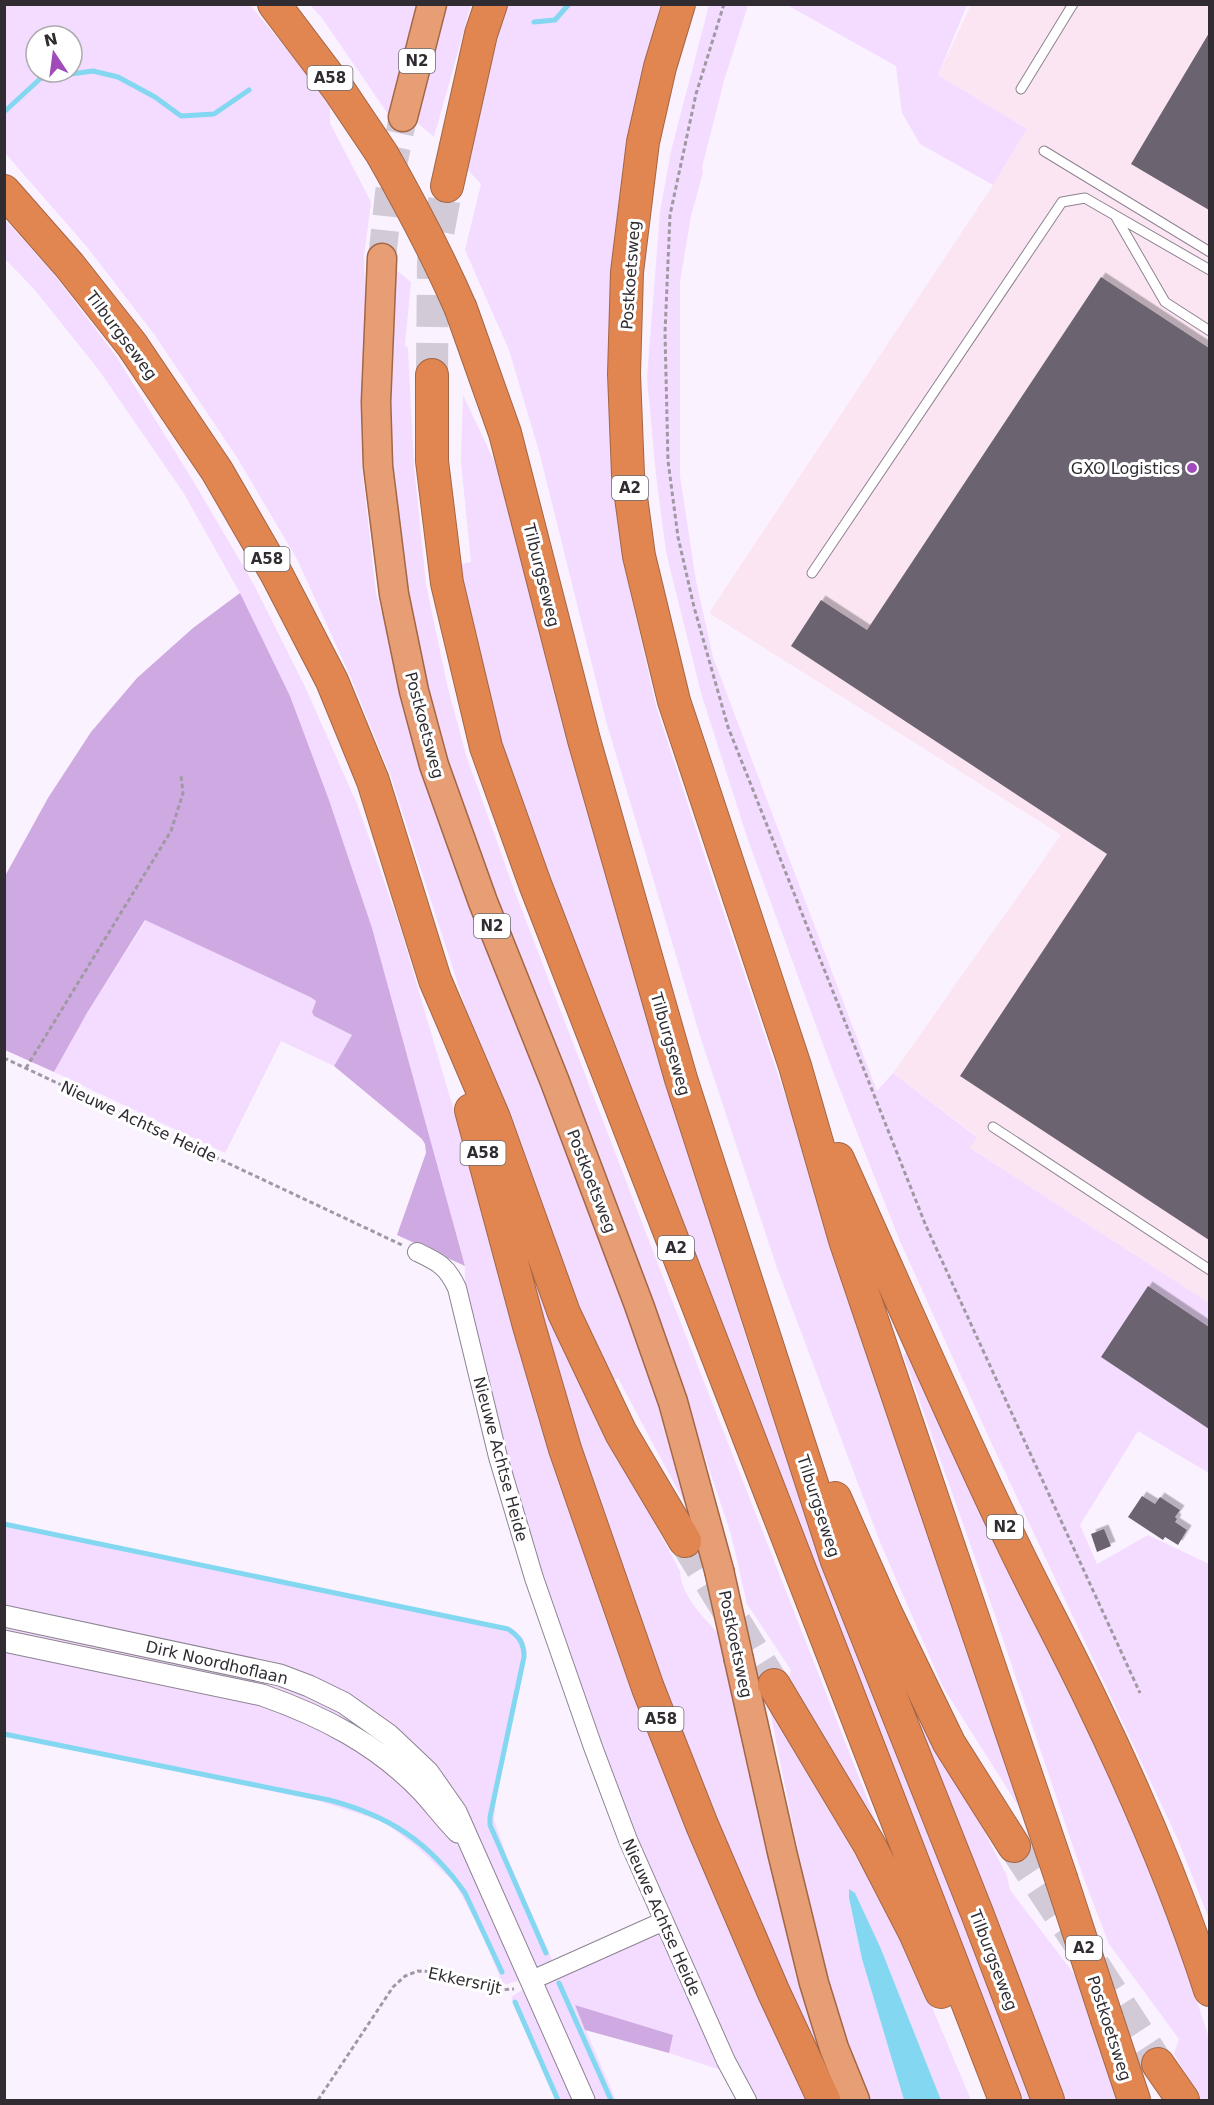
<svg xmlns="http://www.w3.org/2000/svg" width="1214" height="2105" font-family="'DejaVu Sans',sans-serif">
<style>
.industrial{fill:#fbe5f3}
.green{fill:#f3dcff;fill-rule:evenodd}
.forest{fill:#cfa9e1}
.water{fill:#84d7f1}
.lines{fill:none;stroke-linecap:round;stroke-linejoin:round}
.stream{stroke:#84d7f1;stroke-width:5}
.building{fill:#6c6471;filter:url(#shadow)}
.trunk-tunnel{stroke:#d2cad6;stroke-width:28;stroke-dasharray:28 14;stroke-linecap:butt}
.motorway-tunnel{stroke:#d2cad6;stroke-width:32;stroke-dasharray:32 16;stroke-linecap:butt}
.service-casing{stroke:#8d8391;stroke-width:11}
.minor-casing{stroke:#8d8391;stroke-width:20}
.tertiary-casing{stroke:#8d8391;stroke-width:23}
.trunk-casing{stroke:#a36646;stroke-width:31}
.motorway-casing{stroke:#a36646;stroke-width:34}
.path{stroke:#a099a3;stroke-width:3;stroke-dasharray:4.5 3;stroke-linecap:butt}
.service{stroke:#fff;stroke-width:9}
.minor{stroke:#fff;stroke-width:18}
.tertiary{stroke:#fff;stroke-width:21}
.trunk{stroke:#e79e74;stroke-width:28}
.motorway{stroke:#e18551;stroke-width:32}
.trunk-bridge-casing{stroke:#a36646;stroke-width:31;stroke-linecap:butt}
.motorway-bridge-casing{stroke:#a36646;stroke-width:34;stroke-linecap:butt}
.trunk-bridge{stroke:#e79e74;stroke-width:28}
.motorway-bridge{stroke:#e18551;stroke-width:32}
.poi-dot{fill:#a04bb9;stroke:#fff;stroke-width:2}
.labels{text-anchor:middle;stroke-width:6;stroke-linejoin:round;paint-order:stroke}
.shield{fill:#fff;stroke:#6e6b70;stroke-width:1.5}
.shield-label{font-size:15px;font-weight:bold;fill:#302c32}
.street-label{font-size:16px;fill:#302c32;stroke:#fff}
.poi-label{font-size:16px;fill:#302c32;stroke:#fff;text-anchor:end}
</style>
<defs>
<filter id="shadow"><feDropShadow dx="4.5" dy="-4.5" stdDeviation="0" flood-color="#0004"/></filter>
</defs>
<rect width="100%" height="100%" fill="#fbf2ff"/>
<path class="industrial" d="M971,5H1209V1303L970,1148L977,1136L893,1073L1061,835L709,613L993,185L1027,129L938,75Z"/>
<path class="green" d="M4,5H250L330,101V123L371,202L364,256L368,406L362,468L376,593L392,646L627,1298L698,1528L618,1378L606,1384L496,1102L391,777L351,678L298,561L238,459L154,334L87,247L5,153ZM36,36H72V72H36Z
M310,5H421L390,117L322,18Z
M441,5H471L434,137L409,116Z
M506,5H664L612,272L608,374L614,478L623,560L656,706L703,851L1029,1823L943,1687L880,1542L777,1268L700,1036L606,721L540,455L509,350L465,250L481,184L465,167Z
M709,5H748L724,81L702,167L703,173L691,216L680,282V476L696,581L713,657L877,1091L893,1073L977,1137L970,1148L1209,1303V1473L1138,1431L1080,1525L1097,1564L1148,1535L1209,1564V1919L1178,1840L990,1440L899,1239L832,1069L748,840L701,693L666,552L656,475L647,378L660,212L671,151Z
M787,5H967L938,75L1027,129L993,185L920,144L902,113L896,66Z
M4,219L47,265L116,356L195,484L253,583L307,691L358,806L400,927L517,1326L660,1760L706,1875L734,1923L816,2100H754L633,1838L598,1746L503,1456L465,1285V1266L372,928L329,800L290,696L240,593L183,492L98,369L34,289L5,259Z
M389,264L411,282L405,345L408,349L414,466L426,584L447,684L466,755L515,892L668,1290L907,1900L787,1685L791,1670L747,1604L731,1534L650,1294L444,762L402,594L387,463Z
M463,395L497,467L529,580L567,732L656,1048L757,1372L850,1629L1031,2100H1016L497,744L457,565L471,562L461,462Z
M146,920L310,997L316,1001L312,1012L314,1016L352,1035L334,1066L281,1041L225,1153L54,1072L87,1013Z
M502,1194L610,1440L680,1571C681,1596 704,1618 720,1635L848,2100H836L784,1991L614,1561Z
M909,1353L1079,1703L1149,1854L1209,2038V2100H1201L1174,2054L1179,2039L1109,1944L1084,1879L985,1586L903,1354Z
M5,1523L512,1628L523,1638L527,1652L498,1780L494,1820L508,1860L555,1966L537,1968L488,1859L471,1824L347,1700L5,1612Z
M5,1621L253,1673L316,1695L414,1764L354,1730L5,1636Z
M886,1639L1007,1876L1010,1890L1084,1987L1120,2100H1061Z
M5,1646L257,1699L370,1753L439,1819L457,1844L471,1868L520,1975L518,1981L503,1985L481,1931L455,1883L417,1847L384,1822L319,1801L5,1736Z
M769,1706L903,1938L971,2100H941L881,1949L849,1890V1898L862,1959L904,2100H866L826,1975L796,1841Z
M654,1932L664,1933L724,2071L669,2053L673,2035L575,2005L616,2100H595L544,1984Z
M522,1990L527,1991L575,2100H555L511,1997Z"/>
<path class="forest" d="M240,593L290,696L329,800L372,928L465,1266L397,1235L426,1153L425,1144L422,1139L334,1066L352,1035L314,1016L312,1012L316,1001L310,997L145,920L87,1013L54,1072L5,1050V876L48,798L91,732L137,678L193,628Z
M575,2005L673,2035L669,2053L585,2030Z"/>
<path class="water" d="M849,1889L855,1893L881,1949L941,2100H904L862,1959L849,1898Z"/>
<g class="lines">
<path class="stream" d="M534,22L555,20L569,4
M4,112L41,78L93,71L118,77L155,97L181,116L214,114L249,90
M4,1524L508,1629C519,1636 524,1643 524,1657L490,1817V1825L546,1953
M4,1734L329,1800C390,1816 429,1842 465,1893L502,1972
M559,1983L611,2100
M515,2002L558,2100"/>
</g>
<path class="building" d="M1209,33V210L1131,164Z
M1101,277L1209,348V1240L960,1076L1107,854L791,646L821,600L867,630Z
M1148,1286L1209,1327V1429L1101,1357Z
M1142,1496L1155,1504L1160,1497L1180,1510L1175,1517L1177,1519L1175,1522L1187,1530L1178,1545L1165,1537L1163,1540L1128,1517Z
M1104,1529L1111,1546L1097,1552L1091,1534Z"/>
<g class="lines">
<path class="trunk-tunnel" d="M382,258L391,175L403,117"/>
<path class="motorway-tunnel" d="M432,375L433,261L447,186
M685,1541L774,1685
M1014,1846L1095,1967L1158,2064"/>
<g class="service-casing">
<path id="service" d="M1021,89L1073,4
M1044,151L1210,252
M1116,217L1165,302L1210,331
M812,573L1062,202L1085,198L1210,270
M993,1127L1210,1270"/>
</g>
<g class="minor-casing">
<path id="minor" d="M417,1252C438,1262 447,1266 457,1288L498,1457L534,1578L593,1747L628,1840L726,2061L747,2100
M532,1980L664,1921"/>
</g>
<g class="tertiary-casing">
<path id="tertiary" d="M4,1616L280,1675L309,1686L344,1703L389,1735L428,1772L456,1812L584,2100
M4,1641L262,1695C322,1716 377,1744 422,1791C434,1804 445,1819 458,1832"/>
</g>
<g class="trunk-casing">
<path id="trunk" d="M403,117L432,4
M382,258L376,402L378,466L394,594L414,691L434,765L483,902L555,1082L639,1305L673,1402L719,1570
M739,1660L782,1852L814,1983L834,2048L855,2100"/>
</g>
<g class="motorway-casing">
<path id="motorway" d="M274,4L339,90L382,154
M679,4L660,67L643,142L627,272L624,374L628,475L639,556L674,701L795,1066L845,1240L1061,1878
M447,186L481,34L491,4
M4,191L69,265L132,345L217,471L276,573L332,681L373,781L435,980L494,1118L564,1313L621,1433L685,1541
M461,309L505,433L584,740L681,1079L837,1561L977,1913L1048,2100
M432,375V461L447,583L486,747L535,884L1005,2100
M471,1110L529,1326L565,1449L648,1688L702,1825L774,1993L824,2100
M838,1159C895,1285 950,1413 1010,1538C1036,1593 1066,1647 1092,1702C1137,1795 1178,1891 1210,1990
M835,1498L886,1613L949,1743L1014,1846
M774,1685L869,1844L915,1933L941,1992
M1107,2019L1134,2100
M1158,2064L1183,2100"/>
</g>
<path class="path" d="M724,4L696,94L670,215L665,333L668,461L678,537L694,607L728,727L926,1226L1140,1693
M4,1058L402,1245
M26,1068L171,831L183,793L181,775
M318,2100L393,1987L405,1976L418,1971L436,1972L499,1990L514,1989"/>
<use href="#service" class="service"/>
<use href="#minor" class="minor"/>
<use href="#tertiary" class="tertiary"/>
<use href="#trunk" class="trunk"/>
<use href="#motorway" class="motorway"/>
<g class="trunk-bridge-casing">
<path id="trunk-bridge" d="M719,1570L739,1660"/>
</g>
<g class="motorway-bridge-casing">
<path id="motorway-bridge" d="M382,154C411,205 438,256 461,309
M1061,1878L1107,2019"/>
</g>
<use href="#trunk-bridge" class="trunk-bridge"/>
<use href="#motorway-bridge" class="motorway-bridge"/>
</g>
<circle class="poi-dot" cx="1192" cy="468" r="6"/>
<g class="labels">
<g class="shield">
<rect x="399" y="49" width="36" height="24" rx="4.5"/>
<rect x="307.5" y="66" width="45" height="24" rx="4.5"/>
<rect x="612" y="476" width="36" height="24" rx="4.5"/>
<rect x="244.5" y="547" width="45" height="24" rx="4.5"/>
<rect x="474" y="914" width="36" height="24" rx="4.5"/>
<rect x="460.5" y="1141" width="45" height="24" rx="4.5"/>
<rect x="658" y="1236" width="36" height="24" rx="4.5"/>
<rect x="987" y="1515" width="36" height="24" rx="4.5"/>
<rect x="638.5" y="1707" width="45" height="24" rx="4.5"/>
<rect x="1066" y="1936" width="36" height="24" rx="4.5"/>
</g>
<g class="shield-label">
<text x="417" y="66">N2</text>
<text x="330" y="83">A58</text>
<text x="630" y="493">A2</text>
<text x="267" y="564">A58</text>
<text x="492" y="931">N2</text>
<text x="483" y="1158">A58</text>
<text x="676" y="1253">A2</text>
<text x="1005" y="1532">N2</text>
<text x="661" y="1724">A58</text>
<text x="1084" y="1953">A2</text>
</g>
<g class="street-label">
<text transform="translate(630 275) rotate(-86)" y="6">Postkoetsweg</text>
<text transform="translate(122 335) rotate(53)" y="6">Tilburgseweg</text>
<text transform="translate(542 575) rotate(76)" y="6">Tilburgseweg</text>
<text transform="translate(425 725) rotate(75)" y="6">Postkoetsweg</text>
<text transform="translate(671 1044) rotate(74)" y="6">Tilburgseweg</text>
<text transform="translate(139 1121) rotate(25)" y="6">Nieuwe Achtse Heide</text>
<text transform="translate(592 1181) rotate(69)" y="6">Postkoetsweg</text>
<text transform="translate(501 1459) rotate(75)" y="6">Nieuwe Achtse Heide</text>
<text transform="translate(819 1506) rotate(72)" y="6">Tilburgseweg</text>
<text transform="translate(736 1644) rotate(78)" y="6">Postkoetsweg</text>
<text transform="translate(217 1662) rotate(13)" y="6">Dirk Noordhoflaan</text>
<text transform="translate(662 1917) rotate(66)" y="6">Nieuwe Achtse Heide</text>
<text transform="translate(994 1960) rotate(69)" y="6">Tilburgseweg</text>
<text transform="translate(465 1980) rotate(12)" y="6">Ekkersrijt</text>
<text transform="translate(1110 2028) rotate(72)" y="6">Postkoetsweg</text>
</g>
<g class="poi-label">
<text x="1180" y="474">GXO Logistics</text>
</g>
</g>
<rect width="1214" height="2105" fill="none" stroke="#302c32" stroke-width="12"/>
<g transform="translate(54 54) rotate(347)"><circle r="28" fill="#ffffff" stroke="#acabad" stroke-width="1.5"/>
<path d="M0-4.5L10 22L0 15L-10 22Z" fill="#a04bb9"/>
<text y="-9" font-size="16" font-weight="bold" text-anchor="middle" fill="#302c32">N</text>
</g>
</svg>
